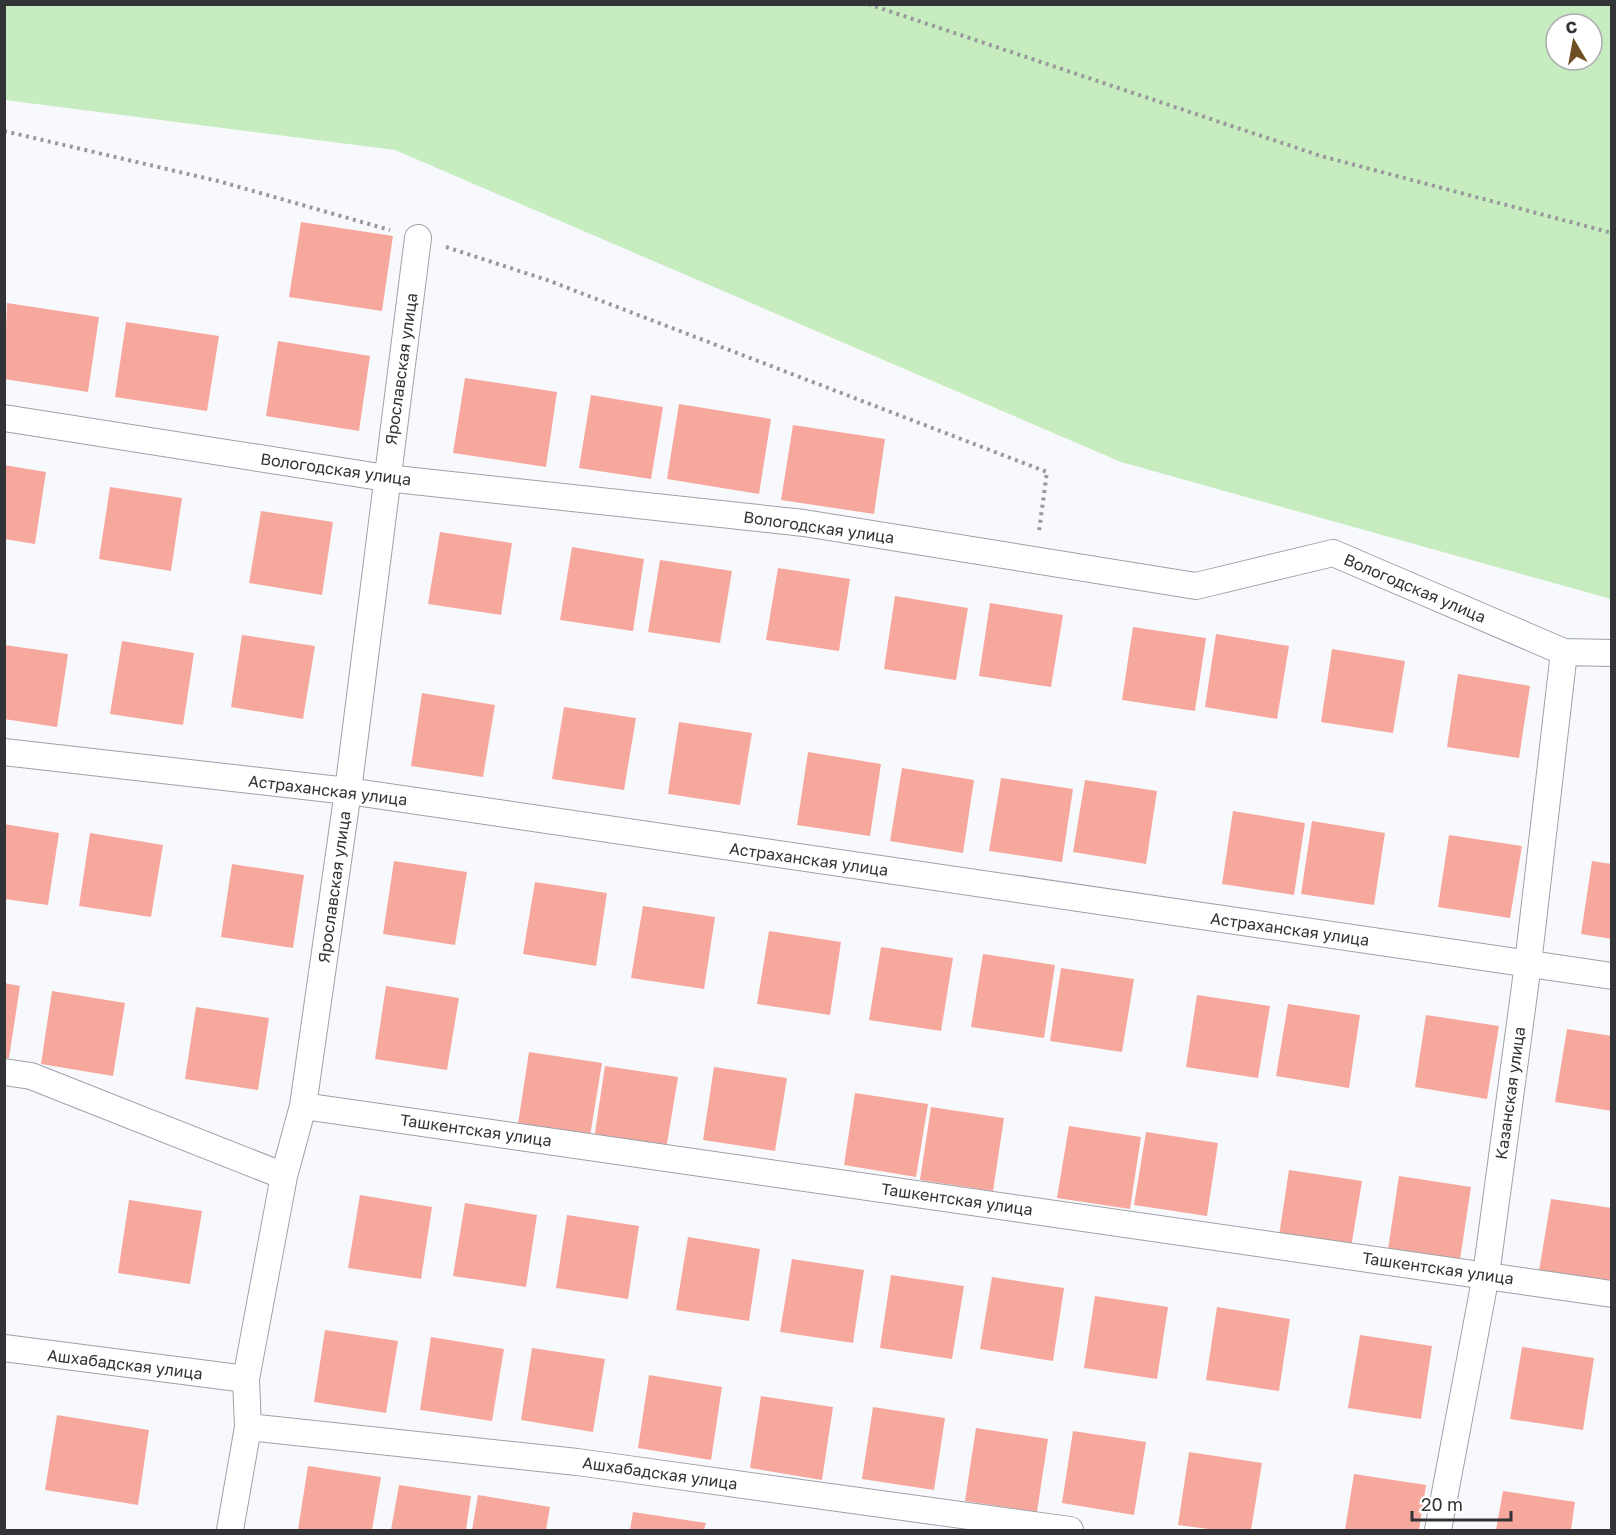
<svg xmlns="http://www.w3.org/2000/svg" width="1616" height="1535" font-family="'Golos Text',sans-serif">
<style>
.green{fill:#c7ecbf;fill-rule:evenodd}
.building{fill:#f7a89d}
.lines{fill:none;stroke-linecap:round;stroke-linejoin:round}
.minor-casing{stroke:#9fa1ab;stroke-width:28}
.path{stroke:#98999d;stroke-width:4;stroke-dasharray:3 4.5;stroke-linecap:butt}
.minor{stroke:#fff;stroke-width:26}
.labels{text-anchor:middle;stroke-width:4.5;stroke-linejoin:round;paint-order:stroke}
.street-label{font-size:16px;fill:#323337;stroke:#fff}
</style>
<rect width="100%" height="100%" fill="#f8f9fd"/>
<path class="green" d="M5,4L1611,5V599L1121,462L395,150L5,100ZM1556,24H1592V60H1556Z"/>
<path class="building" d="M301,222L393,236L382,311L289,297Z
M7,303L99,317L88,392L4,379Z
M126,322L219,336L207,411L115,397Z
M278,341L370,356L359,431L266,416Z
M465,378L557,392L546,467L453,453Z
M591,395L663,407L651,479L579,468Z
M679,404L771,419L759,494L667,479Z
M793,425L885,439L874,514L781,500Z
M4,465L46,472L35,544L4,539Z
M110,487L182,498L171,571L99,559Z
M261,511L333,522L322,595L249,583Z
M440,532L512,543L501,615L428,604Z
M572,547L644,559L633,631L560,620Z
M660,560L732,571L720,643L648,632Z
M778,568L850,579L839,651L766,640Z
M895,596L968,608L956,680L884,669Z
M990,603L1063,615L1051,687L979,676Z
M1133,627L1206,638L1195,711L1122,700Z
M1216,634L1289,646L1277,719L1205,707Z
M242,635L315,646L303,719L231,707Z
M122,641L194,653L183,725L110,714Z
M4,645L68,654L57,727L4,719Z
M1332,649L1405,661L1393,733L1321,722Z
M1458,674L1530,686L1519,758L1447,747Z
M422,693L495,705L483,777L411,766Z
M564,707L636,718L624,790L552,779Z
M679,722L752,733L740,805L668,794Z
M808,752L881,764L870,836L797,825Z
M902,768L974,780L963,853L890,841Z
M1001,778L1073,789L1062,862L989,851Z
M1085,780L1157,791L1146,864L1073,852Z
M1233,811L1305,823L1294,895L1222,884Z
M1312,821L1385,833L1374,905L1301,894Z
M4,824L59,833L48,905L4,899Z
M90,833L163,845L151,917L79,906Z
M1449,835L1522,846L1510,918L1438,907Z
M394,861L467,872L455,945L383,934Z
M1592,861L1612,864V939L1581,934Z
M232,864L304,875L293,948L221,937Z
M535,882L607,893L596,966L523,954Z
M643,906L715,917L704,989L631,978Z
M769,931L841,942L830,1015L757,1004Z
M881,947L953,958L941,1031L869,1020Z
M983,954L1055,965L1044,1038L971,1027Z
M1061,968L1134,979L1122,1052L1050,1041Z
M4,983L20,986L9,1058H4Z
M386,986L459,998L447,1070L375,1059Z
M52,991L125,1003L113,1076L41,1064Z
M1197,995L1270,1006L1258,1078L1186,1067Z
M1288,1004L1360,1015L1349,1088L1276,1076Z
M196,1007L269,1018L258,1090L185,1079Z
M1426,1015L1499,1026L1487,1099L1415,1087Z
M1567,1029L1612,1036V1111L1555,1102Z
M529,1052L602,1063L590,1136L518,1124Z
M605,1066L678,1077L666,1150L594,1139Z
M714,1067L787,1078L775,1151L703,1140Z
M855,1093L928,1104L916,1177L844,1165Z
M931,1107L1004,1118L993,1191L920,1180Z
M1069,1126L1141,1137L1130,1209L1057,1198Z
M1146,1132L1218,1143L1207,1216L1134,1205Z
M1289,1170L1362,1181L1350,1254L1278,1242Z
M1399,1176L1471,1187L1460,1260L1388,1249Z
M360,1195L432,1207L421,1279L348,1268Z
M1551,1199L1612,1208V1283L1539,1271Z
M129,1200L202,1211L190,1284L118,1273Z
M465,1203L537,1215L526,1287L453,1276Z
M567,1215L639,1226L628,1299L556,1288Z
M688,1237L760,1249L749,1321L676,1310Z
M792,1259L864,1270L853,1343L780,1332Z
M891,1275L964,1286L952,1359L880,1348Z
M992,1277L1064,1288L1053,1361L980,1349Z
M1095,1296L1168,1307L1157,1379L1084,1368Z
M1217,1307L1290,1319L1279,1391L1206,1380Z
M325,1330L398,1341L386,1413L314,1402Z
M1360,1335L1432,1346L1421,1419L1348,1408Z
M431,1337L504,1349L492,1421L420,1410Z
M1522,1347L1594,1358L1583,1430L1510,1419Z
M532,1348L605,1359L593,1432L521,1420Z
M649,1375L722,1387L711,1460L638,1448Z
M761,1396L833,1407L822,1480L750,1468Z
M873,1407L945,1418L934,1490L862,1479Z
M57,1415L149,1430L138,1505L45,1490Z
M976,1428L1048,1439L1037,1512L965,1501Z
M1073,1431L1146,1442L1134,1515L1062,1503Z
M1189,1452L1262,1463L1251,1530H1216L1178,1525Z
M308,1466L381,1477L372,1530H298Z
M1354,1474L1426,1485L1419,1530H1345Z
M399,1485L471,1496L466,1530H391Z
M1503,1491L1575,1502L1571,1530H1496Z
M478,1495L550,1507L546,1530H472Z
M633,1512L706,1523L704,1530H630Z"/>
<g class="lines">
<g class="minor-casing">
<path id="minor" d="M4,418L386,478L804,523L1196,586L1333,553L1564,652L1612,653
M4,752L348,791L1612,976
M4,1072L31,1076L284,1176
M303,1106L1612,1294
M4,1348L246,1379
M248,1427L577,1462L1070,1530
M230,1530L248,1427L246,1379L284,1176L303,1106L348,791L418,238
M1438,1530L1486,1275L1528,964L1564,652"/>
</g>
<path class="path" d="M868,4L1321,156L1612,233
M4,131L218,181L390,230
M446,247L547,280L1047,472L1039,531"/>
<use href="#minor" class="minor"/>
</g>
<g class="labels">
<g class="street-label">
<text transform="translate(401 369) rotate(-82)" y="6">Ярославская улица</text>
<text transform="translate(336 469) rotate(8)" y="6">Вологодская улица</text>
<text transform="translate(819 527) rotate(8)" y="6">Вологодская улица</text>
<text transform="translate(1415 588) rotate(23)" y="6">Вологодская улица</text>
<text transform="translate(328 790) rotate(7)" y="6">Астраханская улица</text>
<text transform="translate(809 859) rotate(8)" y="6">Астраханская улица</text>
<text transform="translate(334 887) rotate(-82)" y="6">Ярославская улица</text>
<text transform="translate(1290 929) rotate(8)" y="6">Астраханская улица</text>
<text transform="translate(1510 1093) rotate(-82)" y="6">Казанская улица</text>
<text transform="translate(476 1130) rotate(8)" y="6">Ташкентская улица</text>
<text transform="translate(957 1199) rotate(8)" y="6">Ташкентская улица</text>
<text transform="translate(1438 1268) rotate(8)" y="6">Ташкентская улица</text>
<text transform="translate(125 1364) rotate(7)" y="6">Ашхабадская улица</text>
<text transform="translate(660 1473) rotate(8)" y="6">Ашхабадская улица</text>
</g>
</g>
<rect width="1616" height="1535" fill="none" stroke="#323337" stroke-width="12"/>
<g transform="translate(1574 42) rotate(350)"><circle r="28" fill="#ffffff" stroke="#adadaf" stroke-width="1.5"/>
<path d="M0-4.5L10 22L0 15L-10 22Z" fill="#6f5025"/>
<text y="-9" font-size="16" font-weight="bold" text-anchor="middle" fill="#323337">С</text>
</g>
<path d="M1412 1511v9h99v-9" fill="none" stroke="#323337" stroke-width="3"/>
<text x="1421" y="1511" font-size="18" fill="#323337" stroke="#ffffff" stroke-width="4.5" paint-order="stroke">20 m</text>
</svg>
